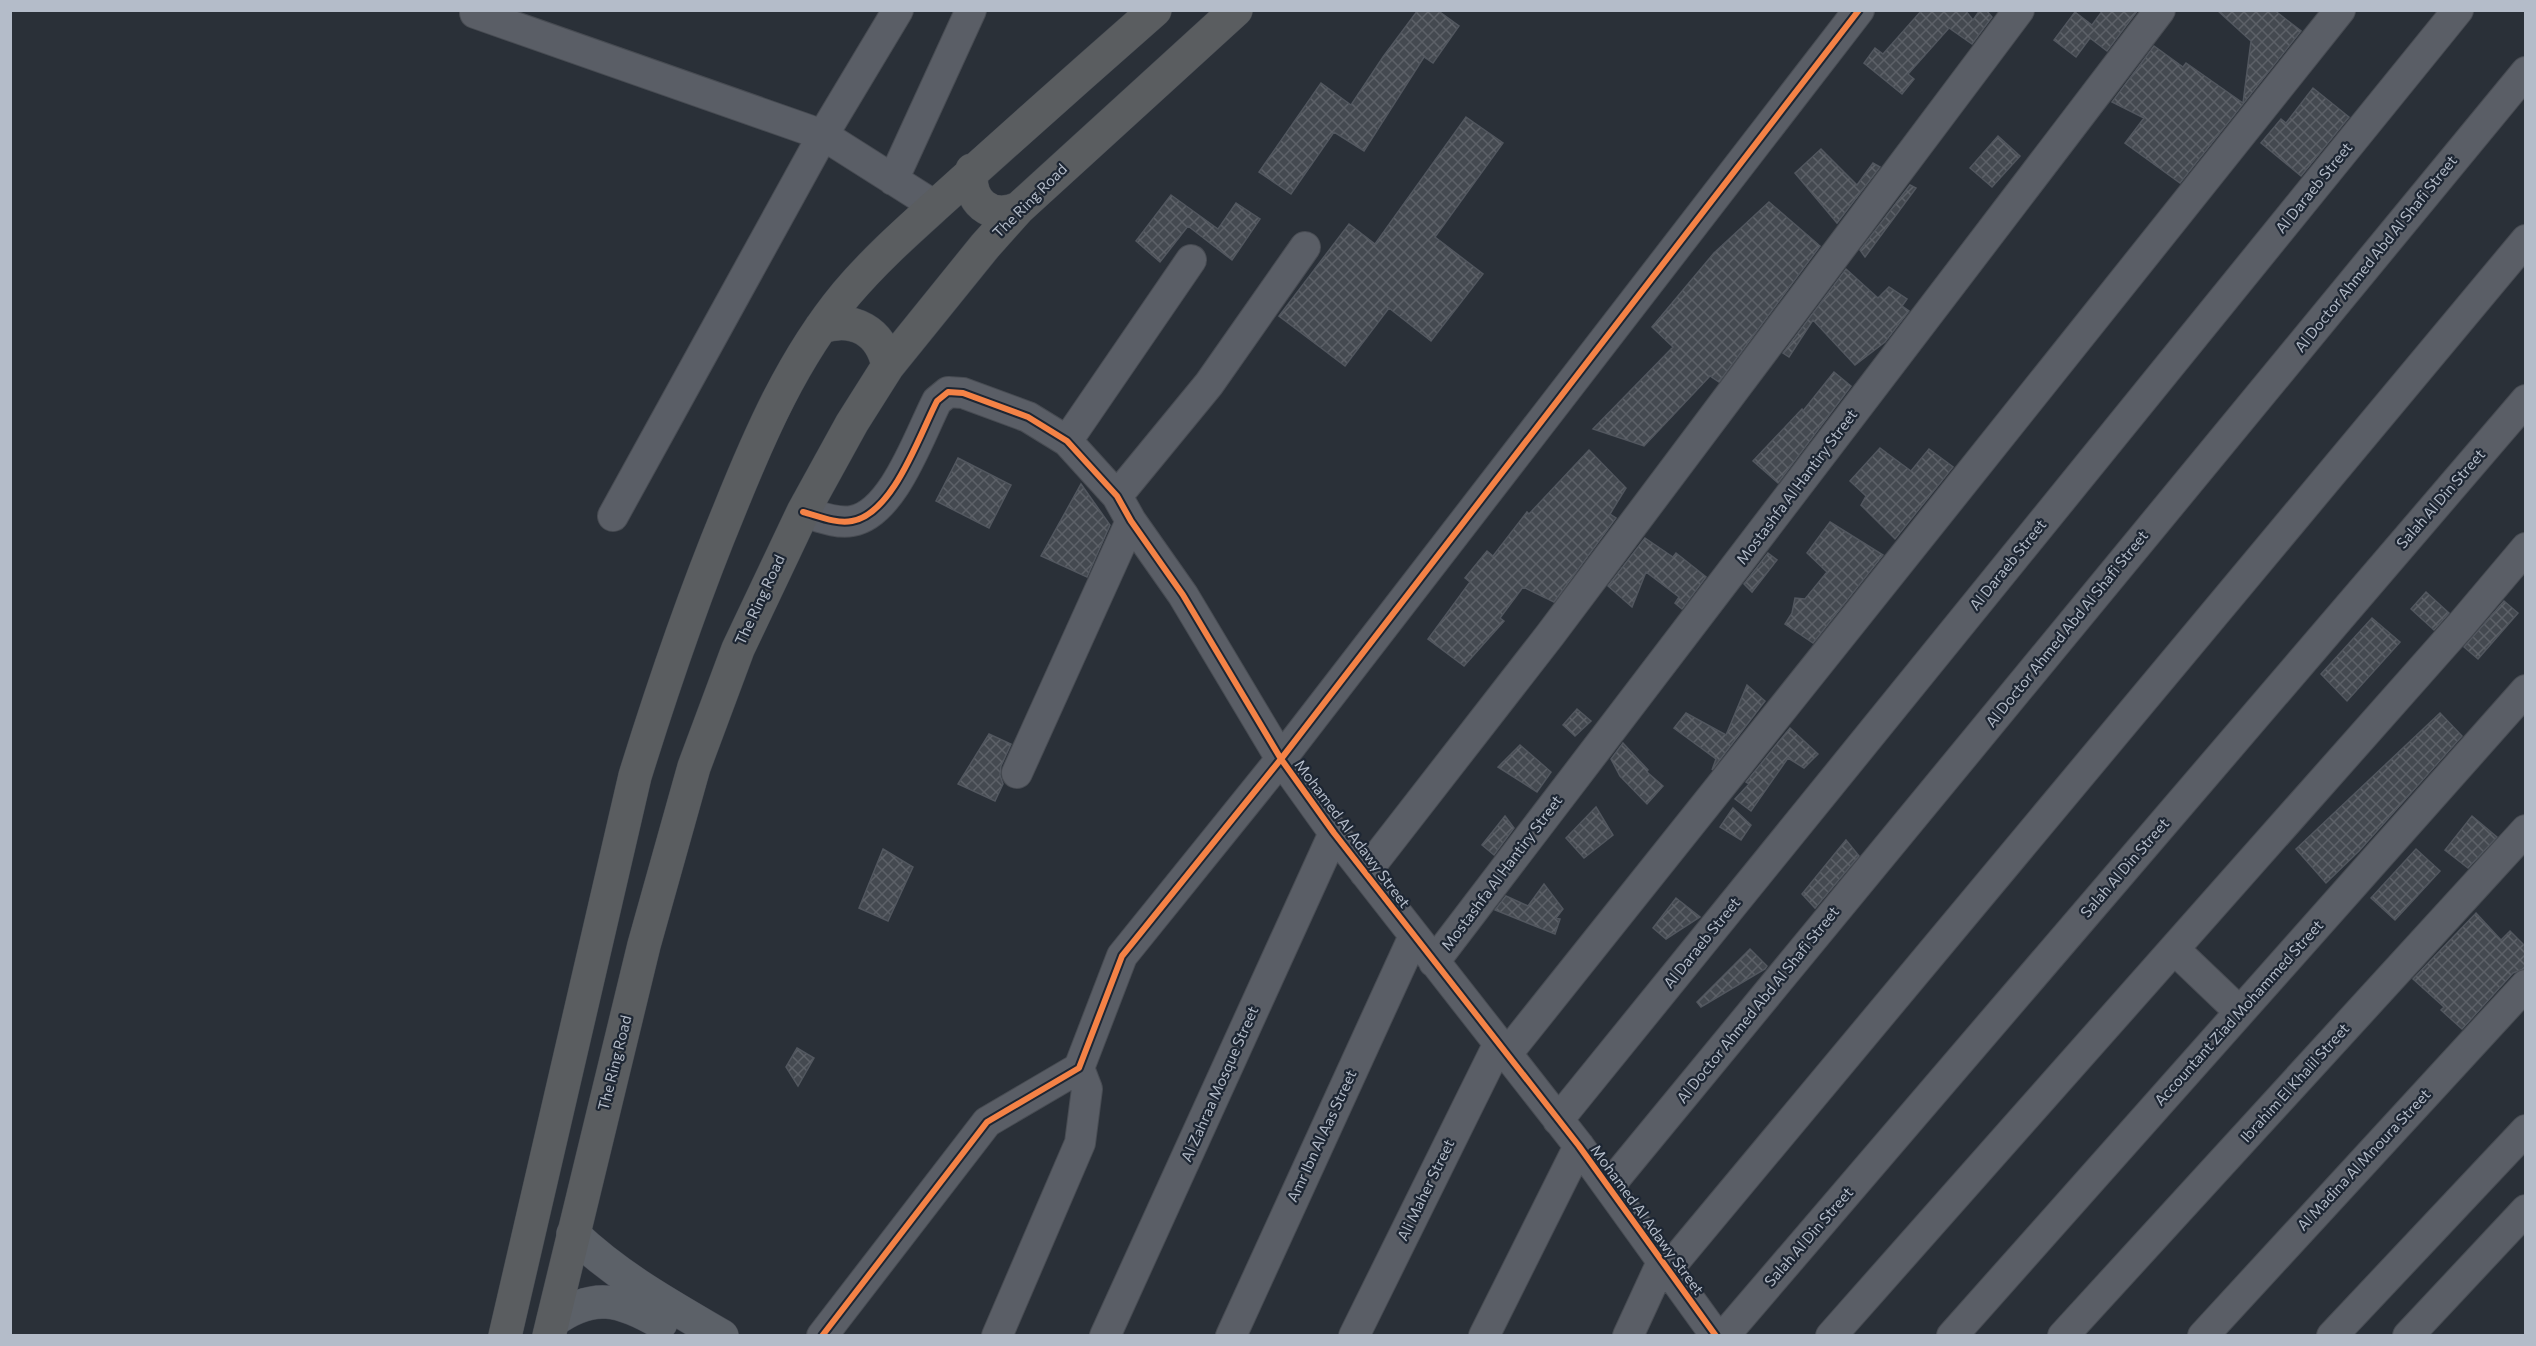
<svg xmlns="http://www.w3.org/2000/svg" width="2536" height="1346" font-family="Commissioner,sans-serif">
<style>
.building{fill:url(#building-cross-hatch);stroke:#52575f;stroke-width:1.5}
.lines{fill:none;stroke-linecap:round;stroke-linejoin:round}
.minor-casing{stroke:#484c53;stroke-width:32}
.major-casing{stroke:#484c55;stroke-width:34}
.highway-casing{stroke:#474c53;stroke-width:34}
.minor{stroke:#5a5e66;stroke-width:30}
.major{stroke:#5c6168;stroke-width:33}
.highway{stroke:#5a5d60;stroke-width:33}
.cycleway-casing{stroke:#1d2633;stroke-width:10}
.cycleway{stroke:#f48246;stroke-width:6}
.labels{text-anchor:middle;stroke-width:4.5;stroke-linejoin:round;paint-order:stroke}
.street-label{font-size:15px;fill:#b4bcc9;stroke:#1d2633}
</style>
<defs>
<pattern id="building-cross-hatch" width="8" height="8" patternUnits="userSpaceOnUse" patternTransform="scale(1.5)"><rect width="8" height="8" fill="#444950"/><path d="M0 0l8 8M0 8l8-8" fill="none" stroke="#5d6168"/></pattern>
</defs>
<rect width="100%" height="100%" fill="#2a3038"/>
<path class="building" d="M1418,10H1437L1459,26L1433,63L1424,57L1364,151L1334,132L1291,194L1259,172L1321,83L1351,105L1383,57Z
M1922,10H1965L1973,20L1980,10H1986L1992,17L1972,44L1949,28L1908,74L1914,79L1902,94L1864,63L1875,48L1883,54Z
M2103,10H2138L2107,51L2090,38L2076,57L2054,40L2075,12L2092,25Z
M2217,10H2274L2301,31L2180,183L2125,143L2144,118L2112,102L2154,46L2183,67L2186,63L2243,103L2251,41Z
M2313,88L2349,117L2301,176L2261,143L2281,119L2286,123Z
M1466,117L1503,143L1435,237L1483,274L1431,341L1389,308L1345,366L1279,316L1349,224L1375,244Z
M1998,136L2020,156L1992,187L1970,168Z
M1821,149L1857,185L1873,163L1880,167L1837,223L1795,173Z
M1910,185L1916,188L1865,257L1860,250Z
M1171,195L1218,229L1236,203L1260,219L1232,260L1188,226L1160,262L1136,241Z
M1769,202L1820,246L1719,382L1710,376L1644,446L1593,429L1673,347L1652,327L1714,253Z
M1846,269L1878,298L1889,287L1907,299L1902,306L1909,311L1885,342L1855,365L1813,320L1789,357L1783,353Z
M1834,372L1851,386L1778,483L1753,461L1802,409L1803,411Z
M1880,448L1911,471L1929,449L1953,467L1895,539L1861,505L1866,496L1850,481Z
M1589,450L1626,488L1610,514L1616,518L1554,602L1523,587L1500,618L1504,621L1464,666L1428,639L1470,582L1465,578L1487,551L1493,556L1527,512L1529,514Z
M958,458L1011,485L989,528L936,501Z
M1081,484L1110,525L1087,577L1041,556Z
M1830,522L1883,555L1813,643L1785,624L1792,613L1795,598L1805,599L1827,572L1807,553Z
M1645,538L1673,557L1676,553L1706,577L1682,609L1675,603L1679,597L1646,572L1632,607L1608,586Z
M1768,553L1777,560L1752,592L1744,584Z
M2426,592L2449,613L2434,630L2411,609Z
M2504,601L2518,613L2478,659L2464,647Z
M2372,618L2400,642L2347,701L2321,674Z
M1747,685L1765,701L1712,770L1716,759L1674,728L1686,713L1726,735Z
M1577,709L1591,721L1575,736L1563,725Z
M2440,713L2462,736L2359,851L2326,883L2296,849Z
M1790,728L1818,754L1804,768L1788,758L1751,811L1735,799L1749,784L1746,782Z
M989,734L1011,744L1001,766L1000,775L1003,784L995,801L958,784Z
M1623,743L1648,770L1647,772L1663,786L1647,804L1620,776L1611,759Z
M1520,745L1551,772L1537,792L1498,767Z
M1596,807L1613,835L1584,858L1566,838Z
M1733,808L1751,825L1741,840L1720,827Z
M1505,816L1514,828L1494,855L1482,845Z
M2472,816L2497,837L2468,868L2445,850Z
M1846,840L1859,856L1815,908L1802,894Z
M883,849L913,867L888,921L859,908Z
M2416,849L2440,871L2395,920L2371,898Z
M1544,884L1563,909L1556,918L1560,919L1555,934L1495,910L1506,896L1528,906Z
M1676,898L1700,917L1666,939L1653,928Z
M2476,913L2501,940L2510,931L2526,947V968L2513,973L2462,1029L2441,1010L2444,1007L2413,979Z
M1750,949L1767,966L1765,969L1701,1007L1697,1002Z
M797,1048L814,1058L798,1086L786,1067Z"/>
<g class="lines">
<g class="minor-casing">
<path id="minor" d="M475,13L823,135L935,206
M893,180L971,10
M1067,441L1191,260
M1117,496L1209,384L1305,247
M803,512C818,516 836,524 852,521C893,514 919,436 937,401L948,392L963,393L1028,417L1067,441L1117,496L1131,521L1183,595L1281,759L1334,833L1579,1146L1716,1336
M613,516L823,135L898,10
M1017,773L1131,521
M1365,873L1550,635L2019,10
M2174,949L2240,1012
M1434,962L2160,10
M1506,1055L2340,10
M1558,1120L2458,10
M1609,1186L2526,72
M1669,1268L2526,240
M822,1336L987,1122L1079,1068L1122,956L1281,759L1859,10
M997,1336L1080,1143L1087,1089L1079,1068
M1105,1336L1334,833
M1231,1336L1414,936
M1354,1336L1498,1045
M1484,1336L1579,1146
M1628,1336L1663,1260
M1724,1336L2526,400
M1831,1336L2461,625L2526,548
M1952,1336L2526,690
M2063,1336L2526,830
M2203,1336L2526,985
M2332,1336L2526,1130
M2408,1336L2526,1210"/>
</g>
<g class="major-casing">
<path id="major" d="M573,1234C618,1277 669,1305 722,1336
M553,1321C593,1292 620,1299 661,1323"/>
</g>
<g class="highway-casing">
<path id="highway" d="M972,170C967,201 990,221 1019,208
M821,327C854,316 881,331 888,366
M505,1336L635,776C663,686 693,598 729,511C760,434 793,358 846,294C873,262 903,235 934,207C1007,141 1081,75 1155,10
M549,1336L644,945L694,767L738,649L803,512L852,423L888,366L985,246L1019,208L1236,10"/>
</g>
<use href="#minor" class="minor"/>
<use href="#major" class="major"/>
<use href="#highway" class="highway"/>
<g class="cycleway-casing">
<path id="cycleway" d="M803,512C818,516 836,524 852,521C893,514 919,436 937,401L948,392L963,393L1028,417L1067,441L1117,496L1131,521L1183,595L1281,759L1334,833L1579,1146L1716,1336
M822,1336L987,1122L1079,1068L1122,956L1281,759L1859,10"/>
</g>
<use href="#cycleway" class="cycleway"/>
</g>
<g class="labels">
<g class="street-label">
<text transform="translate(2314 188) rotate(-51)" y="5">Al Daraeb Street</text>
<text transform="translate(1030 201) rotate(-45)" y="5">The Ring Road</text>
<text transform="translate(2376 254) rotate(-51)" y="5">Al Doctor Ahmed Abd Al Shafi Street</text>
<text transform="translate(1797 487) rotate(-53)" y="5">Mostashfa Al Hantiry Street</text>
<text transform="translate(2441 499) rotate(-49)" y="5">Salah Al Din Street</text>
<text transform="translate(2008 565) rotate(-51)" y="5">Al Daraeb Street</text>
<text transform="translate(760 600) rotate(-65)" y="5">The Ring Road</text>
<text transform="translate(2067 629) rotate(-51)" y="5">Al Doctor Ahmed Abd Al Shafi Street</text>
<text transform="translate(1352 834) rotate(53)" y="5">Mohamed Al Adawy Street</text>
<text transform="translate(2125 868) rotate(-49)" y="5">Salah Al Din Street</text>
<text transform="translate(1502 873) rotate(-53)" y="5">Mostashfa Al Hantiry Street</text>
<text transform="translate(1702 943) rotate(-51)" y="5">Al Daraeb Street</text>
<text transform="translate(1758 1005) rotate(-51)" y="5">Al Doctor Ahmed Abd Al Shafi Street</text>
<text transform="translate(2239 1013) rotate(-48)" y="5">Accountant Ziad Mohammed Street</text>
<text transform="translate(615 1063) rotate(-76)" y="5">The Ring Road</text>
<text transform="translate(2295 1083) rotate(-48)" y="5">Ibrahim El Khalil Street</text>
<text transform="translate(1220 1084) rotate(-66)" y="5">Al Zahraa Mosque Street</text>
<text transform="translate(1322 1136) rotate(-65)" y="5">Amr Ibn Al Aas Street</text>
<text transform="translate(2364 1160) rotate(-47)" y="5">Al Madina Al Mnoura Street</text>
<text transform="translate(1426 1190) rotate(-64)" y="5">Ali Maher Street</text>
<text transform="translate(1647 1220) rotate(54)" y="5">Mohamed Al Adawy Street</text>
<text transform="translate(1809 1237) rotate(-49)" y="5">Salah Al Din Street</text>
</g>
</g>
<rect width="2536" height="1346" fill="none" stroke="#b4bcc9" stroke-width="24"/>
</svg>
